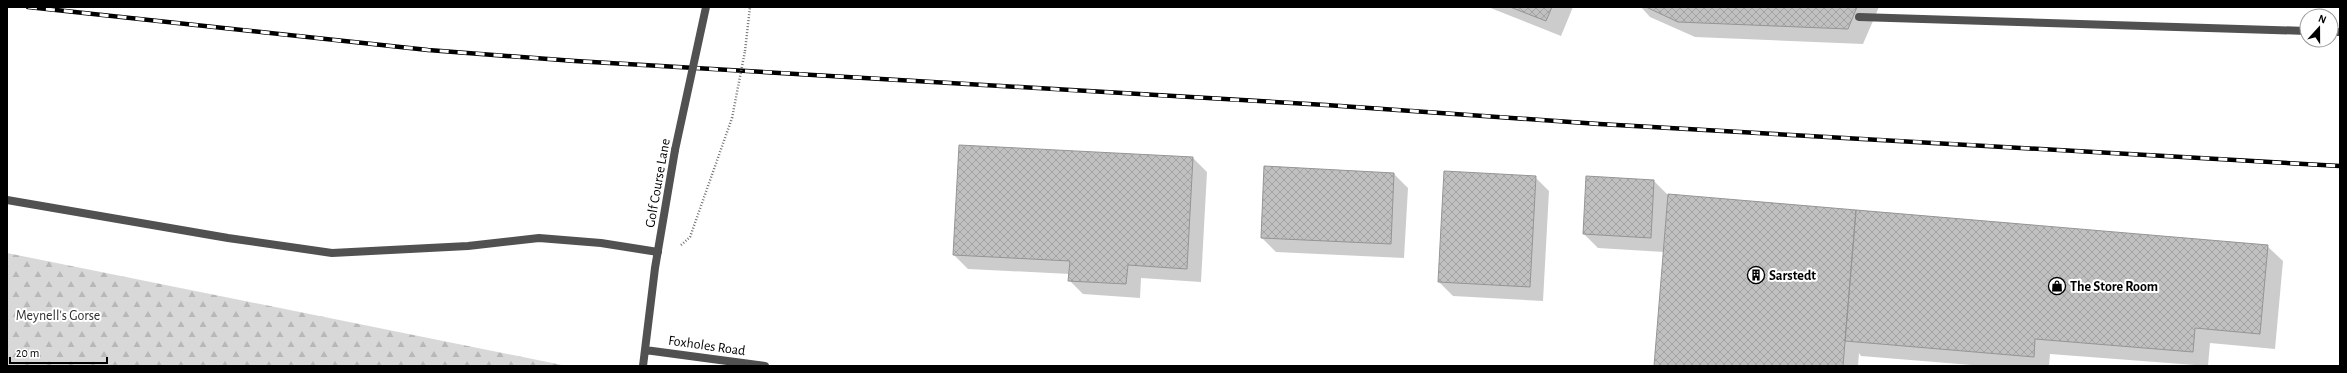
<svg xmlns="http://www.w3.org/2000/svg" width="2347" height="373" font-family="'Alegreya Sans',sans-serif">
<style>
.forest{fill:url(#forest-firs)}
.shadow{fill:#0003}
.building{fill:url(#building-cross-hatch);stroke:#959595}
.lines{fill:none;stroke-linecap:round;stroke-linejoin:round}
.path{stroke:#737373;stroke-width:2.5;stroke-dasharray:1 2;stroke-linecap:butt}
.lane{stroke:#515151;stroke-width:8}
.street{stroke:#515151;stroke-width:8}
.rail-casing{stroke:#000;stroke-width:4.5}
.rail{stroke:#fff;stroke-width:3;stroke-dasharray:9;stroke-linecap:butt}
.path-bridge{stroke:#737373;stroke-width:2.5;stroke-dasharray:1 2;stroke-linecap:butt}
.street-bridge{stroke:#515151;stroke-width:8}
.labels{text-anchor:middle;stroke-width:4;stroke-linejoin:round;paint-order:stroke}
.street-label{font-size:14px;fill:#000;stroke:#fff}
.poi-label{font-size:14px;font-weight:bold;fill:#000;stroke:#fff;text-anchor:start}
.park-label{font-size:14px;fill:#2f2f2f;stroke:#fff}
</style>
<defs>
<pattern id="forest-firs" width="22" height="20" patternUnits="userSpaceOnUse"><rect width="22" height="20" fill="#d8d8d8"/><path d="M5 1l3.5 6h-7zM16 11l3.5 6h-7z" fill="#b8b8b8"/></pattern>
<pattern id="building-cross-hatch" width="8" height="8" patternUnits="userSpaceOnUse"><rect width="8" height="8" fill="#c0c0c0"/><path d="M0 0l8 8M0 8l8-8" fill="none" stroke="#a3a3a3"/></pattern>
</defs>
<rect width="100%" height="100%" fill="#fff"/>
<path class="forest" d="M7,253L567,366H7Z"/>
<path class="shadow" d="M1488,7H1573L1561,36Z
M1641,7H1879L1863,44L1695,37L1650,17Z
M1193,158L1207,172L1201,282L1141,278L1140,298L1083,294L1069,280L1070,274L968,269L954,255Z
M1394,174L1408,188L1404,258L1276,252L1262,238Z
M1535,177L1549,191L1543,301L1453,296L1439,282Z
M1654,181L1668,195L2267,246L2283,261L2275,349L2210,343L2208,366L2050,354L2049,366H1984L1861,356L1859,353L1858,366H1655L1664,252L1598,248L1584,234Z"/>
<path class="building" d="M1510,7H1552L1546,21Z
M1646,7H1857L1848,29L1678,22Z
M959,145L1193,157L1187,269L1128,265L1126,284L1068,281L1070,261L953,255Z
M1264,166L1394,173L1391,244L1261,238Z
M1444,171L1536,176L1530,287L1438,282Z
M1586,176L1654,180L1651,238L1583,234Z
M1668,194L1856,210L1843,366H1654Z
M1856,210L2268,245L2260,334L2195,328L2193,352L2035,339L2034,357L1845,341Z"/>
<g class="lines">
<path class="path" d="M745,51L750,7
M681,245L690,237L732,118"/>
<path class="lane" d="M1859,17L2307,31
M2331,32H2340
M7,200L228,238L332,253L468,246L539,238L601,243L658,252"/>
<path class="street" d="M645,350L765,366
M643,366L655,268L675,150"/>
<g class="rail-casing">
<path id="rail" d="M28,7L428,50L575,61L1326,105L1599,124L2340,166"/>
</g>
<use href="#rail" class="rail"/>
<path class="path-bridge" d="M732,118L745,51"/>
<path class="street-bridge" d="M675,150L706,7"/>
</g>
<defs>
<g id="building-ring" transform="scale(0.9)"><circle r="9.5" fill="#fff" stroke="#000" stroke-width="1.5"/><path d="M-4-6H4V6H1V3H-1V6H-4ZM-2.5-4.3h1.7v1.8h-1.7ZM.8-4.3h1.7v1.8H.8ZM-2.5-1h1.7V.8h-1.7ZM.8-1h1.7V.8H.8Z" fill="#000"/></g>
<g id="shop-ring" transform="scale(0.9)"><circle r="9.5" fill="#fff" stroke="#000" stroke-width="1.5"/><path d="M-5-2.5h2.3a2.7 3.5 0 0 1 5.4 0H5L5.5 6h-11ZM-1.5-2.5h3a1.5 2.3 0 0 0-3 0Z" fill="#000"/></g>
</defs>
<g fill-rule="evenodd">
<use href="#building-ring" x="1756" y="275"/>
<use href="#shop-ring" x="2057" y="286"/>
</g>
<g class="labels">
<g class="street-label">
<text transform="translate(657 183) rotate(-80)" y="5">Golf Course Lane</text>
<text transform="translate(707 345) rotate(8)" y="5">Foxholes Road</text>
</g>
<g class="poi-label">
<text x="1769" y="280">Sarstedt</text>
<text x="2070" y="291">The Store Room</text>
</g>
<g class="park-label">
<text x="58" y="320">Meynell's Gorse</text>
</g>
</g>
<rect width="2347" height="373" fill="none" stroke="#000000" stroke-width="16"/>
<g transform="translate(2319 28) rotate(21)"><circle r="19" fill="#ffffff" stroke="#999999"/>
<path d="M0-3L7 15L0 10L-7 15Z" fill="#000000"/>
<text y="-6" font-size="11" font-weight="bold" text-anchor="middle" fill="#000000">N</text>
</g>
<path d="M10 357v6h97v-6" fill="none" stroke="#000000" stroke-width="2"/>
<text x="16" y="357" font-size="12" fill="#000000" stroke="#ffffff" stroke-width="3" paint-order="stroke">20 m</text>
</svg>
